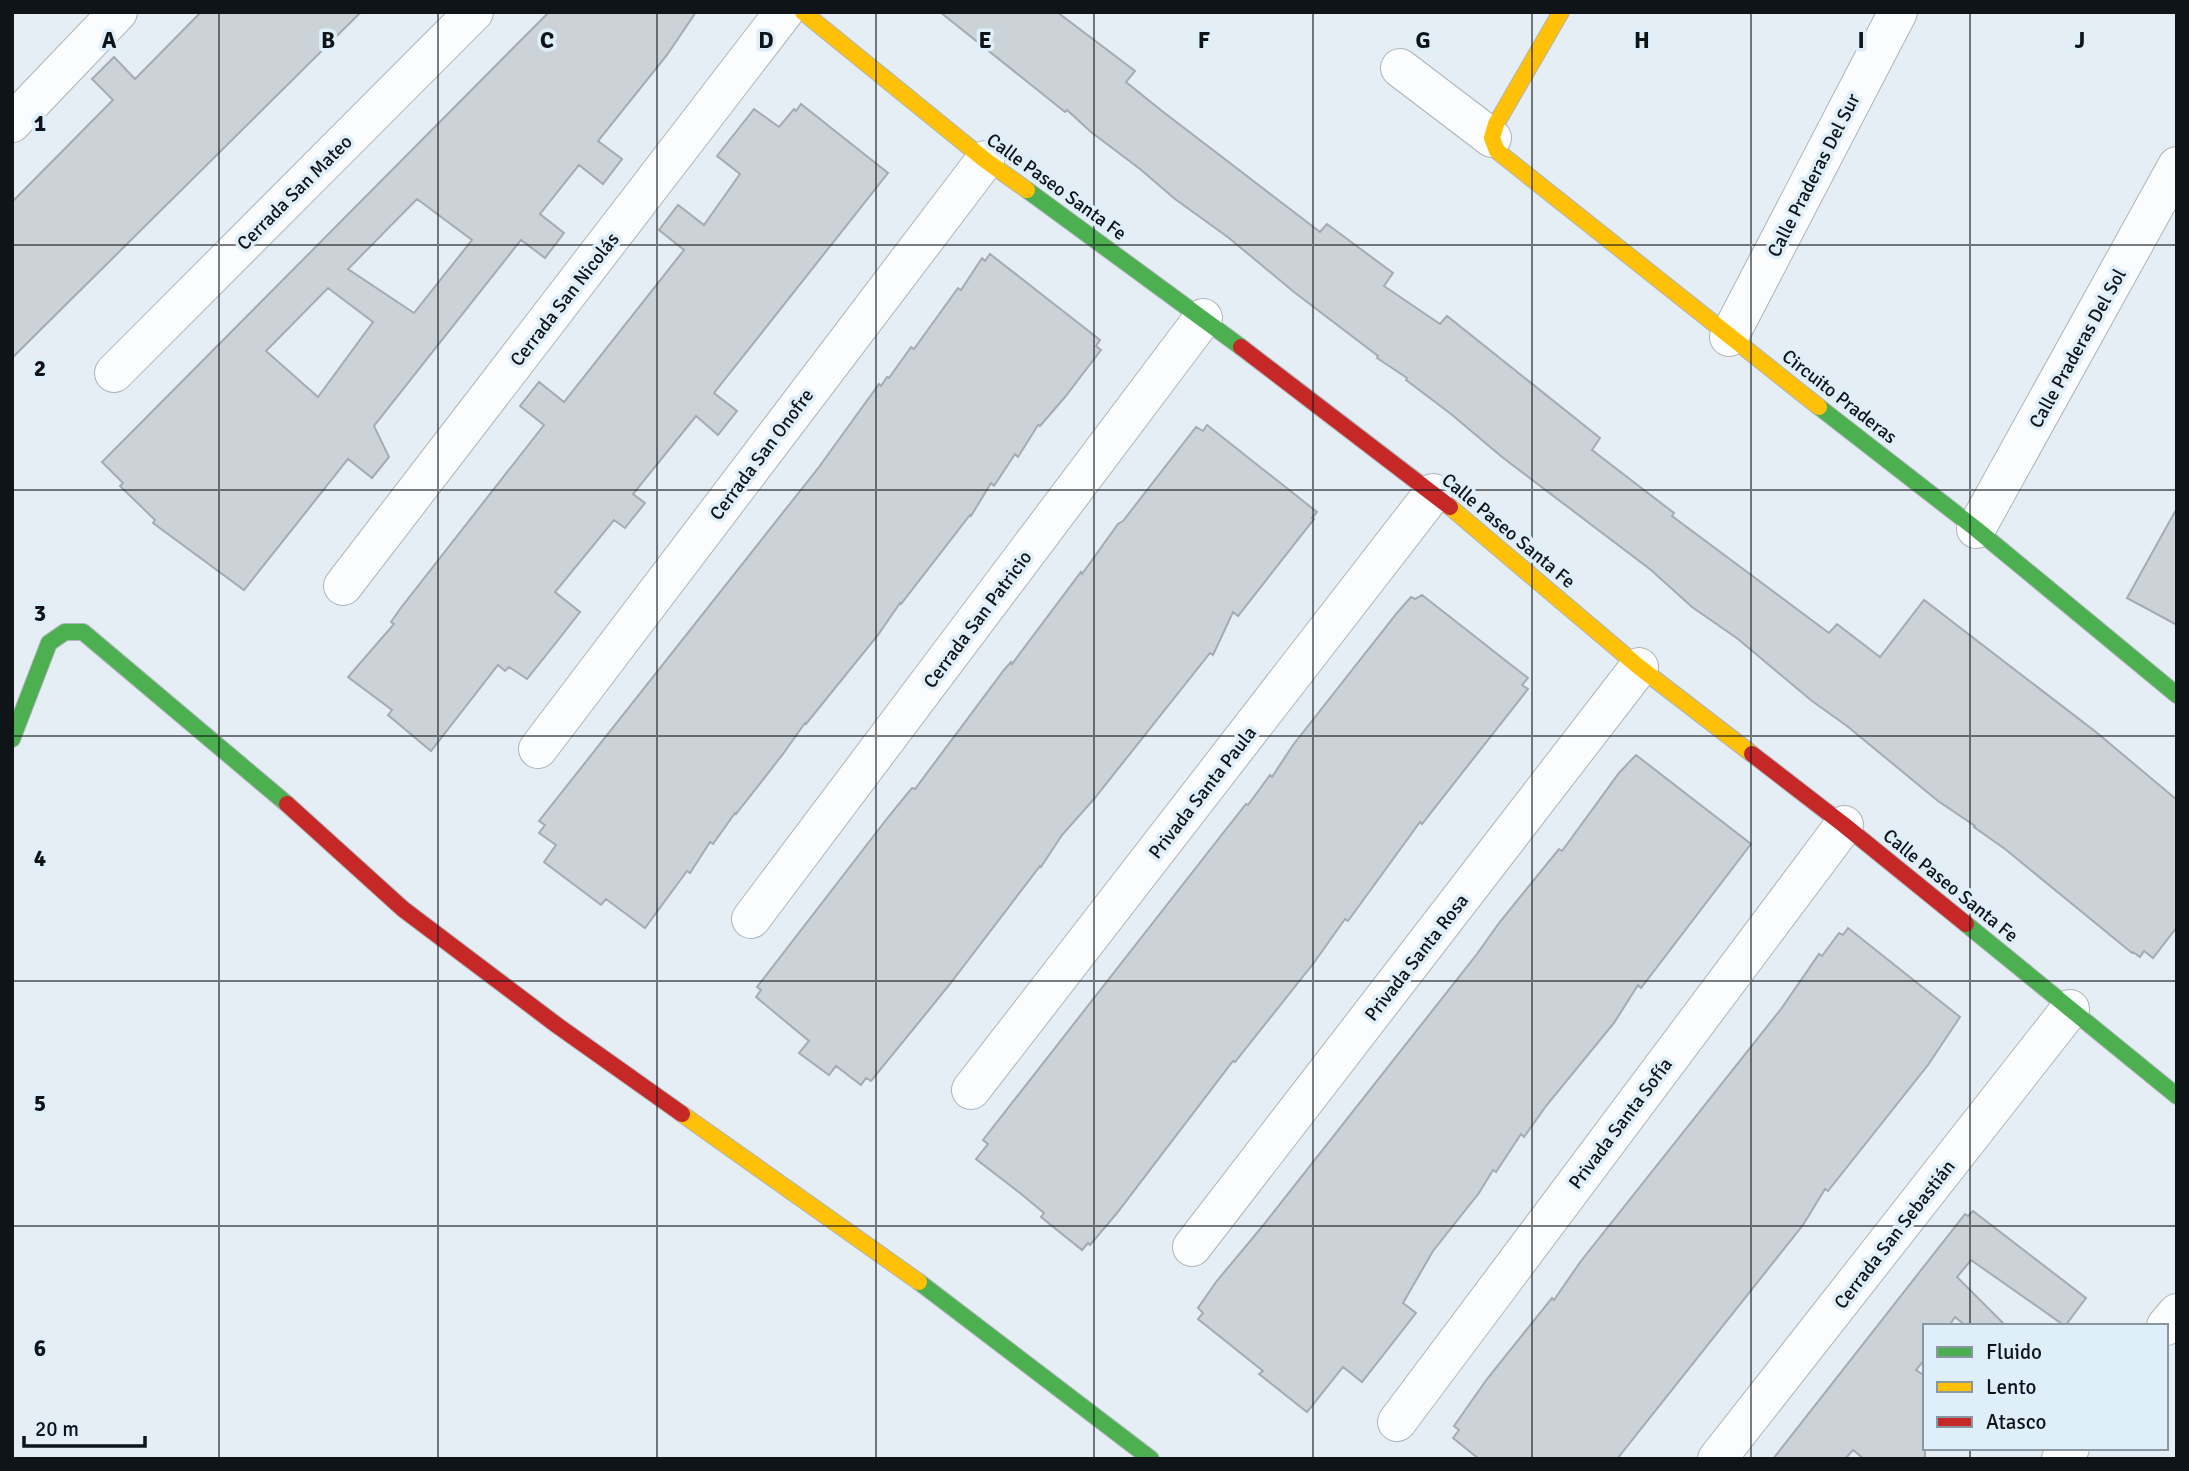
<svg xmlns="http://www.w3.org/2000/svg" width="2189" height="1471" font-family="Signika,sans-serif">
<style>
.building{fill:#ccd3d8;stroke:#a5abb0;stroke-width:2;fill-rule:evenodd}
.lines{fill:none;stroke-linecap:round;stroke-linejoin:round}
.street-casing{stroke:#aeb5ba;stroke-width:40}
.fast-casing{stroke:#aeb5ba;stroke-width:18}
.slow-casing{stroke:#aeb5ba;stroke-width:18}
.jam-casing{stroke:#aeb5ba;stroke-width:18}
.street{stroke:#fbfcfd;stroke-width:38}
.fast{stroke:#4caf50;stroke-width:16}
.slow{stroke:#ffc107;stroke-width:16}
.jam{stroke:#c62828;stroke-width:16}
.grid{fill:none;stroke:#0e1418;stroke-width:2;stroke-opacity:0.55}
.labels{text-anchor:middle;stroke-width:7;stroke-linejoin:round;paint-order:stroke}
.street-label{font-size:19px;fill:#0e1418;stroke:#dfeffa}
.grid-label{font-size:23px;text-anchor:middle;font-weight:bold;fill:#0e1418;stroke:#dfeffa;stroke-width:7;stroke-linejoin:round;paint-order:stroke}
</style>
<rect width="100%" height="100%" fill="#e5eef4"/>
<path class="building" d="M201,12H361L12,358V202L113,100L92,79L114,57L135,79Z
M549,12H696L667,55L598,141L622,159L603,184L579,165L540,214L564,233L545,258L521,240L374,426L389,457L372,478L348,459L244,590L153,523L155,520L120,486L123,483L102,462ZM417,199L472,240L414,313L348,269ZM328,288L373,322L318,397L266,351Z
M940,12H1057L1135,71L1126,82L1162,111L1320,232L1327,224L1393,273L1384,286L1440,324L1447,316L1600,438L1592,450L1674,513L1672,516L1829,633L1837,624L1880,657L1924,600L2096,732L2177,800V927L2153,958L2144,951L2140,957L2133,952L2132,953L2005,849L1974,827L1975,826L1938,801L1847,726L1812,701L1738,639L1692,607L1651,570L1502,457L1451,414L1406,380L1407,378L1377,358L1378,356L1294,292L1229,238L1175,199L1140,169L1091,132L1067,110L1065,112Z
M801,104L888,173L714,393L737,411L718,435L696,416L633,494L645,503L625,528L614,520L555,592L580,612L555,644L527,679L509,667L505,671L498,665L431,751L388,715L392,710L348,677L394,624L391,622L400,609L544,425L520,406L539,382L564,402L684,250L659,230L678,205L704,225L740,174L717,156L754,109L779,127L794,109L796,111Z
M990,254L1100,340L1096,346L1101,350L1065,397L1040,426L1038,425L1018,457L1015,454L994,486L991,483L971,516L970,515L901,604L900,603L878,635L806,724L805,723L783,754L736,814L735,813L713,844L710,842L690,873L687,871L645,928L606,899L601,905L544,862L556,845L539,833L545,825L539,821L819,467L879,384L881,386L887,377L889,378L911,347L914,349L958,288L961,290L982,258L985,261Z
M1207,425L1317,512L1312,518L1314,519L1238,616L1233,612L1213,655L1210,653L1094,799L1062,835L1041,867L1040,866L950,984L871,1081L866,1078L861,1085L836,1066L829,1075L799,1053L809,1041L756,997L761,990L757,987L889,816L912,788L915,789L1004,670L1011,662L1012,664L1081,572L1082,574L1118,524L1123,521L1196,427L1203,431Z
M2177,508V625L2127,598Z
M1422,595L1528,678L1522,685L1528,689L1422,824L1420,822L1348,921L1345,919L1313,964L1235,1062L1233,1061L1117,1213L1090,1245L1088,1243L1082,1250L1041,1217L1044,1213L1020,1193L976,1159L988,1144L983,1140L1216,842L1246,804L1248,805L1270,775L1272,777L1293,745L1397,613L1411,597L1415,599Z
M1636,755L1751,844L1641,988L1638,985L1614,1023L1546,1106L1524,1137L1521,1134L1496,1172L1493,1170L1479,1193L1433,1251L1403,1303L1416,1313L1362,1382L1343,1367L1307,1412L1259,1374L1263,1371L1198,1319L1203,1313L1198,1308L1216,1282L1261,1228L1477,954L1499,923L1559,849L1562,851L1619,773Z
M1848,928L1960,1017L1928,1065L1828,1191L1825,1189L1803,1225L1617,1459H1479L1453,1438L1459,1430L1454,1426L1487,1379L1552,1298L1554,1300L1581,1261L1781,1009L1819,954L1822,956L1839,933L1843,935Z
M1973,1211L2086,1298L2065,1326L1971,1260L1957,1277L2006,1326H1966L1955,1317L1949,1326H1925V1359L1916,1370L1925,1376V1459H1864L1853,1450L1845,1459H1773L1965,1214L1968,1216Z"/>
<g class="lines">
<g class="street-casing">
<path id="street" d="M1400,68L1492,138
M12,123L118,12
M1729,337L1898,12
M114,373L474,12
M1976,529L2177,166
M343,586L784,12
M538,749L985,160
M751,919L1203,318
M971,1090L1433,493
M1192,1247L1639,667
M2166,1326L2177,1313
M1397,1422L1844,825
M1717,1459L2070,1009
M2061,1459L2070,1448"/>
</g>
<g class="fast-casing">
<path id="fast" d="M1027,190L1241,347
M1819,407L1976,529L2177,695
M12,739L49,643L65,632H83L287,804
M1966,924L2177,1096
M919,1282L1151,1459"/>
</g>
<g class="slow-casing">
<path id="slow" d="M803,12L985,160L1027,190
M1561,12L1496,124L1492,138L1497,151L1819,407
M1450,507L1639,667L1752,754
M682,1114L919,1282"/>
</g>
<g class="jam-casing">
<path id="jam" d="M1241,347L1450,507
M1752,754L1844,825L1966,924
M287,804L403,909L558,1026L682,1114"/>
</g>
<use href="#street" class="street"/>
<use href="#fast" class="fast"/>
<use href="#slow" class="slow"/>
<use href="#jam" class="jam"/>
</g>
<path class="grid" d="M219,12V1459M438,12V1459M657,12V1459M876,12V1459M1094,12V1459M1313,12V1459M1532,12V1459M1751,12V1459M1970,12V1326M12,245H2177M12,490H2177M12,736H2177M12,981H2177M12,1226H2177M1970,1448V1459"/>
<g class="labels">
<g class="street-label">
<text transform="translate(1813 175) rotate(-63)" y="7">Calle Praderas Del Sur</text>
<text transform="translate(1057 186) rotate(36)" y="7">Calle Paseo Santa Fe</text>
<text transform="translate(294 192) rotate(-45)" y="7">Cerrada San Mateo</text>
<text transform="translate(564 299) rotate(-52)" y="7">Cerrada San Nicolás</text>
<text transform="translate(2077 348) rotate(-61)" y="7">Calle Praderas Del Sol</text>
<text transform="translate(1840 396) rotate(38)" y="7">Circuito Praderas</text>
<text transform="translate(761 454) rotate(-53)" y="7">Cerrada San Onofre</text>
<text transform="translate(1509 530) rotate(40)" y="7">Calle Paseo Santa Fe</text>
<text transform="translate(977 619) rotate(-53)" y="7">Cerrada San Patricio</text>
<text transform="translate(1202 792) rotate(-52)" y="7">Privada Santa Paula</text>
<text transform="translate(1951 885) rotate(39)" y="7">Calle Paseo Santa Fe</text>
<text transform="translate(1416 957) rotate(-52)" y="7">Privada Santa Rosa</text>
<text transform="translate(1620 1123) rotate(-53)" y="7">Privada Santa Sofía</text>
<text transform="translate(1894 1234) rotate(-52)" y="7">Cerrada San Sebastián</text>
</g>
</g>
<g class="grid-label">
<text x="109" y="48">A</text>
<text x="328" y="48">B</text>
<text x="547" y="48">C</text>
<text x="766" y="48">D</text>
<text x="985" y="48">E</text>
<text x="1204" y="48">F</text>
<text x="1423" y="48">G</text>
<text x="1642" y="48">H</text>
<text x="1861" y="48">I</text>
<text x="2080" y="48">J</text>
<text x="40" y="131">1</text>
<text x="40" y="376">2</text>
<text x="40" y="621">3</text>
<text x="40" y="866">4</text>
<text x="40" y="1111">5</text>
<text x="40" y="1356">6</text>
</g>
<rect width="2189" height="1471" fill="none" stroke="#0e1418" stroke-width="28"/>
<rect x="1923" y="1324" width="245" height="126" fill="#dfeffa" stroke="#8b97a0" stroke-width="2"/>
<rect x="1937" y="1347" width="35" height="10" fill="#4caf50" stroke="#8b97a0" stroke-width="2"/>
<text x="1986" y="1359" font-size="21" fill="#0e1418">Fluido</text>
<rect x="1937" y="1382" width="35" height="10" fill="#ffc107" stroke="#8b97a0" stroke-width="2"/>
<text x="1986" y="1394" font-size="21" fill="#0e1418">Lento</text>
<rect x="1937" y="1417" width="35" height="10" fill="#c62828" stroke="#8b97a0" stroke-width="2"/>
<text x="1986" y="1429" font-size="21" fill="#0e1418">Atasco</text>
<path d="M24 1436v10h121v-10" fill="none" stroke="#0e1418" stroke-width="3.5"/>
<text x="35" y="1436" font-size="21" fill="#0e1418" stroke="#dfeffa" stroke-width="5" paint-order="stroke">20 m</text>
</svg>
